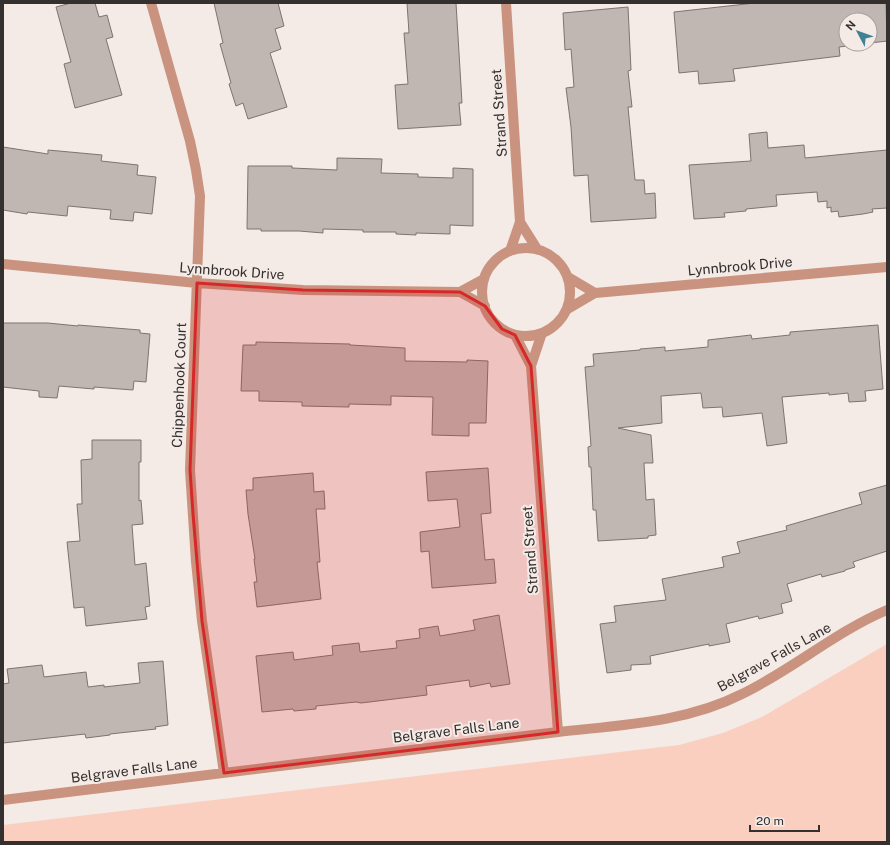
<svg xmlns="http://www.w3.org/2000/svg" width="890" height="845" font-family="'Public Sans',sans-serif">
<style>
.green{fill:#facfc0}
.building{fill:#c0b6b2;stroke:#7d7370}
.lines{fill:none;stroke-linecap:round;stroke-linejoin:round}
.street{stroke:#ca937f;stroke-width:10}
.marked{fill:#d62828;fill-opacity:0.2;stroke:#d62828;stroke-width:3;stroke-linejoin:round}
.labels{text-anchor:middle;stroke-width:4;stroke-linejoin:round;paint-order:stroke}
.street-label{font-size:14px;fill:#34302f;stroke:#f4eae6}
</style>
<rect width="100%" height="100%" fill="#f4eae6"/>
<path class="green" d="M887,644V842H3V825L679,745L723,733L762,717Z"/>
<path class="building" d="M71,3H95L99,17L107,15L113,37L106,39L122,95L75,108L64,64L71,62L56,7Z
M214,3H278L284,26L275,29L281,49L270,53L287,107L248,119L243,103L236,106L229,84L231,83L220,44L223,43Z
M407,3H456L462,103H459L461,125L398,129L395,85L408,84L404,33H409Z
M755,3H886L887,41L870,43V20H846V44H864L839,47L840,56L733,69L735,81L699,84L698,71L679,73L674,12Z
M628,7L631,70L628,71L632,107H628L635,180H644L645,194L655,193L656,218L591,222L588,175L574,176L571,127L566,88L574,87L571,49L565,50L563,13Z
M767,132L768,148L804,145L805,158L887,150V208L872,209L873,212L863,214L839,217L838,211L831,212V207L827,208V201L818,202L817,192L776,195L777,206L746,209V211L724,213L725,217L694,219L689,165L751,161L749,134Z
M3,147L48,154V150L102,155L101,161L138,165L137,175L156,177L152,214L134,212L133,221L110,219L111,210L68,206L67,216L28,212L27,214L3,210Z
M337,158L382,159L381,173L418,174V177L453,178V168L473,169V226L450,225V234L416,233V235L396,234V232H363V230L323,229V233L299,231H261V229H247L248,166H292V168L337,170Z
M3,323H48L78,326V325L140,330V333L150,334L146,382L134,381L133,390L94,387V389L59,386L57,398L39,397V391L3,387Z
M878,325L883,389L865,391L866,401L849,402L848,393L829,395V393L782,397L787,443L767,446L762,413L723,417L722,407L703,408L701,393L661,396L662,423L618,428L651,435L653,463H644L646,500L654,499L656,535L648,536V538L598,541L596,510H593L591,467H589L588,447L591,446L585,367L594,366L593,354L640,350V349L665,347V351L708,347V340L751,335L752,339L790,335V332Z
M256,342L350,344V345L405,348V361L467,362V360L488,361L486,423H469V436L432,435L433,397L391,396V405L349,404V407L302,406V402L259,401V391H241L243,345H256Z
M92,440H141V462H139V501L141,500L143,524L132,525L135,565L146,563L150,606L145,607L147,619L86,626L84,607L74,608L67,542L80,541L77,504H82L81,460L92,459Z
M488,468L491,513L481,514L485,560L494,559L496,583L432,588L429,551L421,552L420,532L460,527L457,499L428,501L426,472Z
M313,473L314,492L324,491L325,509H316L320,562H317L321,599L257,607L254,582H257L254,559H255L248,514L246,490H253V478Z
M887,485V551L853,562L855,567L845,570V571L822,577L821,574L787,584L792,601L781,604L783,613L759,619L758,616L726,624L730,642L709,646V644L650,656L651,664L631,665V670L607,673L600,624L616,622L614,606L666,600L662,579L724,567L722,557L740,553L737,542L787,530L786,526L862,504L859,493Z
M499,615L510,684L491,687L490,683L470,687L469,680L426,686L427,695L361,703L356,702L316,706V709L294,711L293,709L262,712L256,656L293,652L294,660L333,655L332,646L359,643L360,652L397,648L396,641L420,638L419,629L438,626L440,636L475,630L473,620Z
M163,661L168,725L155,727L156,729L110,734V735L86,738L85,734L3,743V684L9,683L7,669L42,665L44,677L86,672L88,687L104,685V687L140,683L138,663Z"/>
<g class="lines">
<path class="street" d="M151,3L190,141L196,170L200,196L190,470L196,562L202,621L224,773
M506,3L520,222
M482 292a44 44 0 1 1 88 0a44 44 0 1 1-88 0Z
M510,251L520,222L537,249
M3,264L197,283L303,290L460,292
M484,279L460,292L485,306
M595,293L887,267
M566,310L595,293L568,277
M515,335L531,366L542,333
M531,366L558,732
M3,800L558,732C620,725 685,723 742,694C792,670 835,632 887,610"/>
</g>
<path class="marked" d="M197,283L303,290L460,292L485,306L502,329L515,335L531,366L558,732L224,773L202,621L193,514L190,470Z"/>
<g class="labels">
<g class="street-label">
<text transform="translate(499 113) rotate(-94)" y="5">Strand Street</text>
<text transform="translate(740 266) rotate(-5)" y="5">Lynnbrook Drive</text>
<text transform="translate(232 271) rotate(4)" y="5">Lynnbrook Drive</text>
<text transform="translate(179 385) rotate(-88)" y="5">Chippenhook Court</text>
<text transform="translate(530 550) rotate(-94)" y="5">Strand Street</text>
<text transform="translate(774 657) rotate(-29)" y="5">Belgrave Falls Lane</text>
<text transform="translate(456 730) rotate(-7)" y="5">Belgrave Falls Lane</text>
<text transform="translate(134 770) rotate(-7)" y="5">Belgrave Falls Lane</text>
</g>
</g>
<rect width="890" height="845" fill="none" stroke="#34302f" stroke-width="8"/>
<g transform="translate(858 32) rotate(311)"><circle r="19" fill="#f4eae6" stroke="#a7a09d"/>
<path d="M0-3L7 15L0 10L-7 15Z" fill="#418195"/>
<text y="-6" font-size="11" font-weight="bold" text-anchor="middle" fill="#34302f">N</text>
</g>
<path d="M750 825v6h69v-6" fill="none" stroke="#34302f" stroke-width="2"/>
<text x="756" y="825" font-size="12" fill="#34302f" stroke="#f4eae6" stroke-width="3" paint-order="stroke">20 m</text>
</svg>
